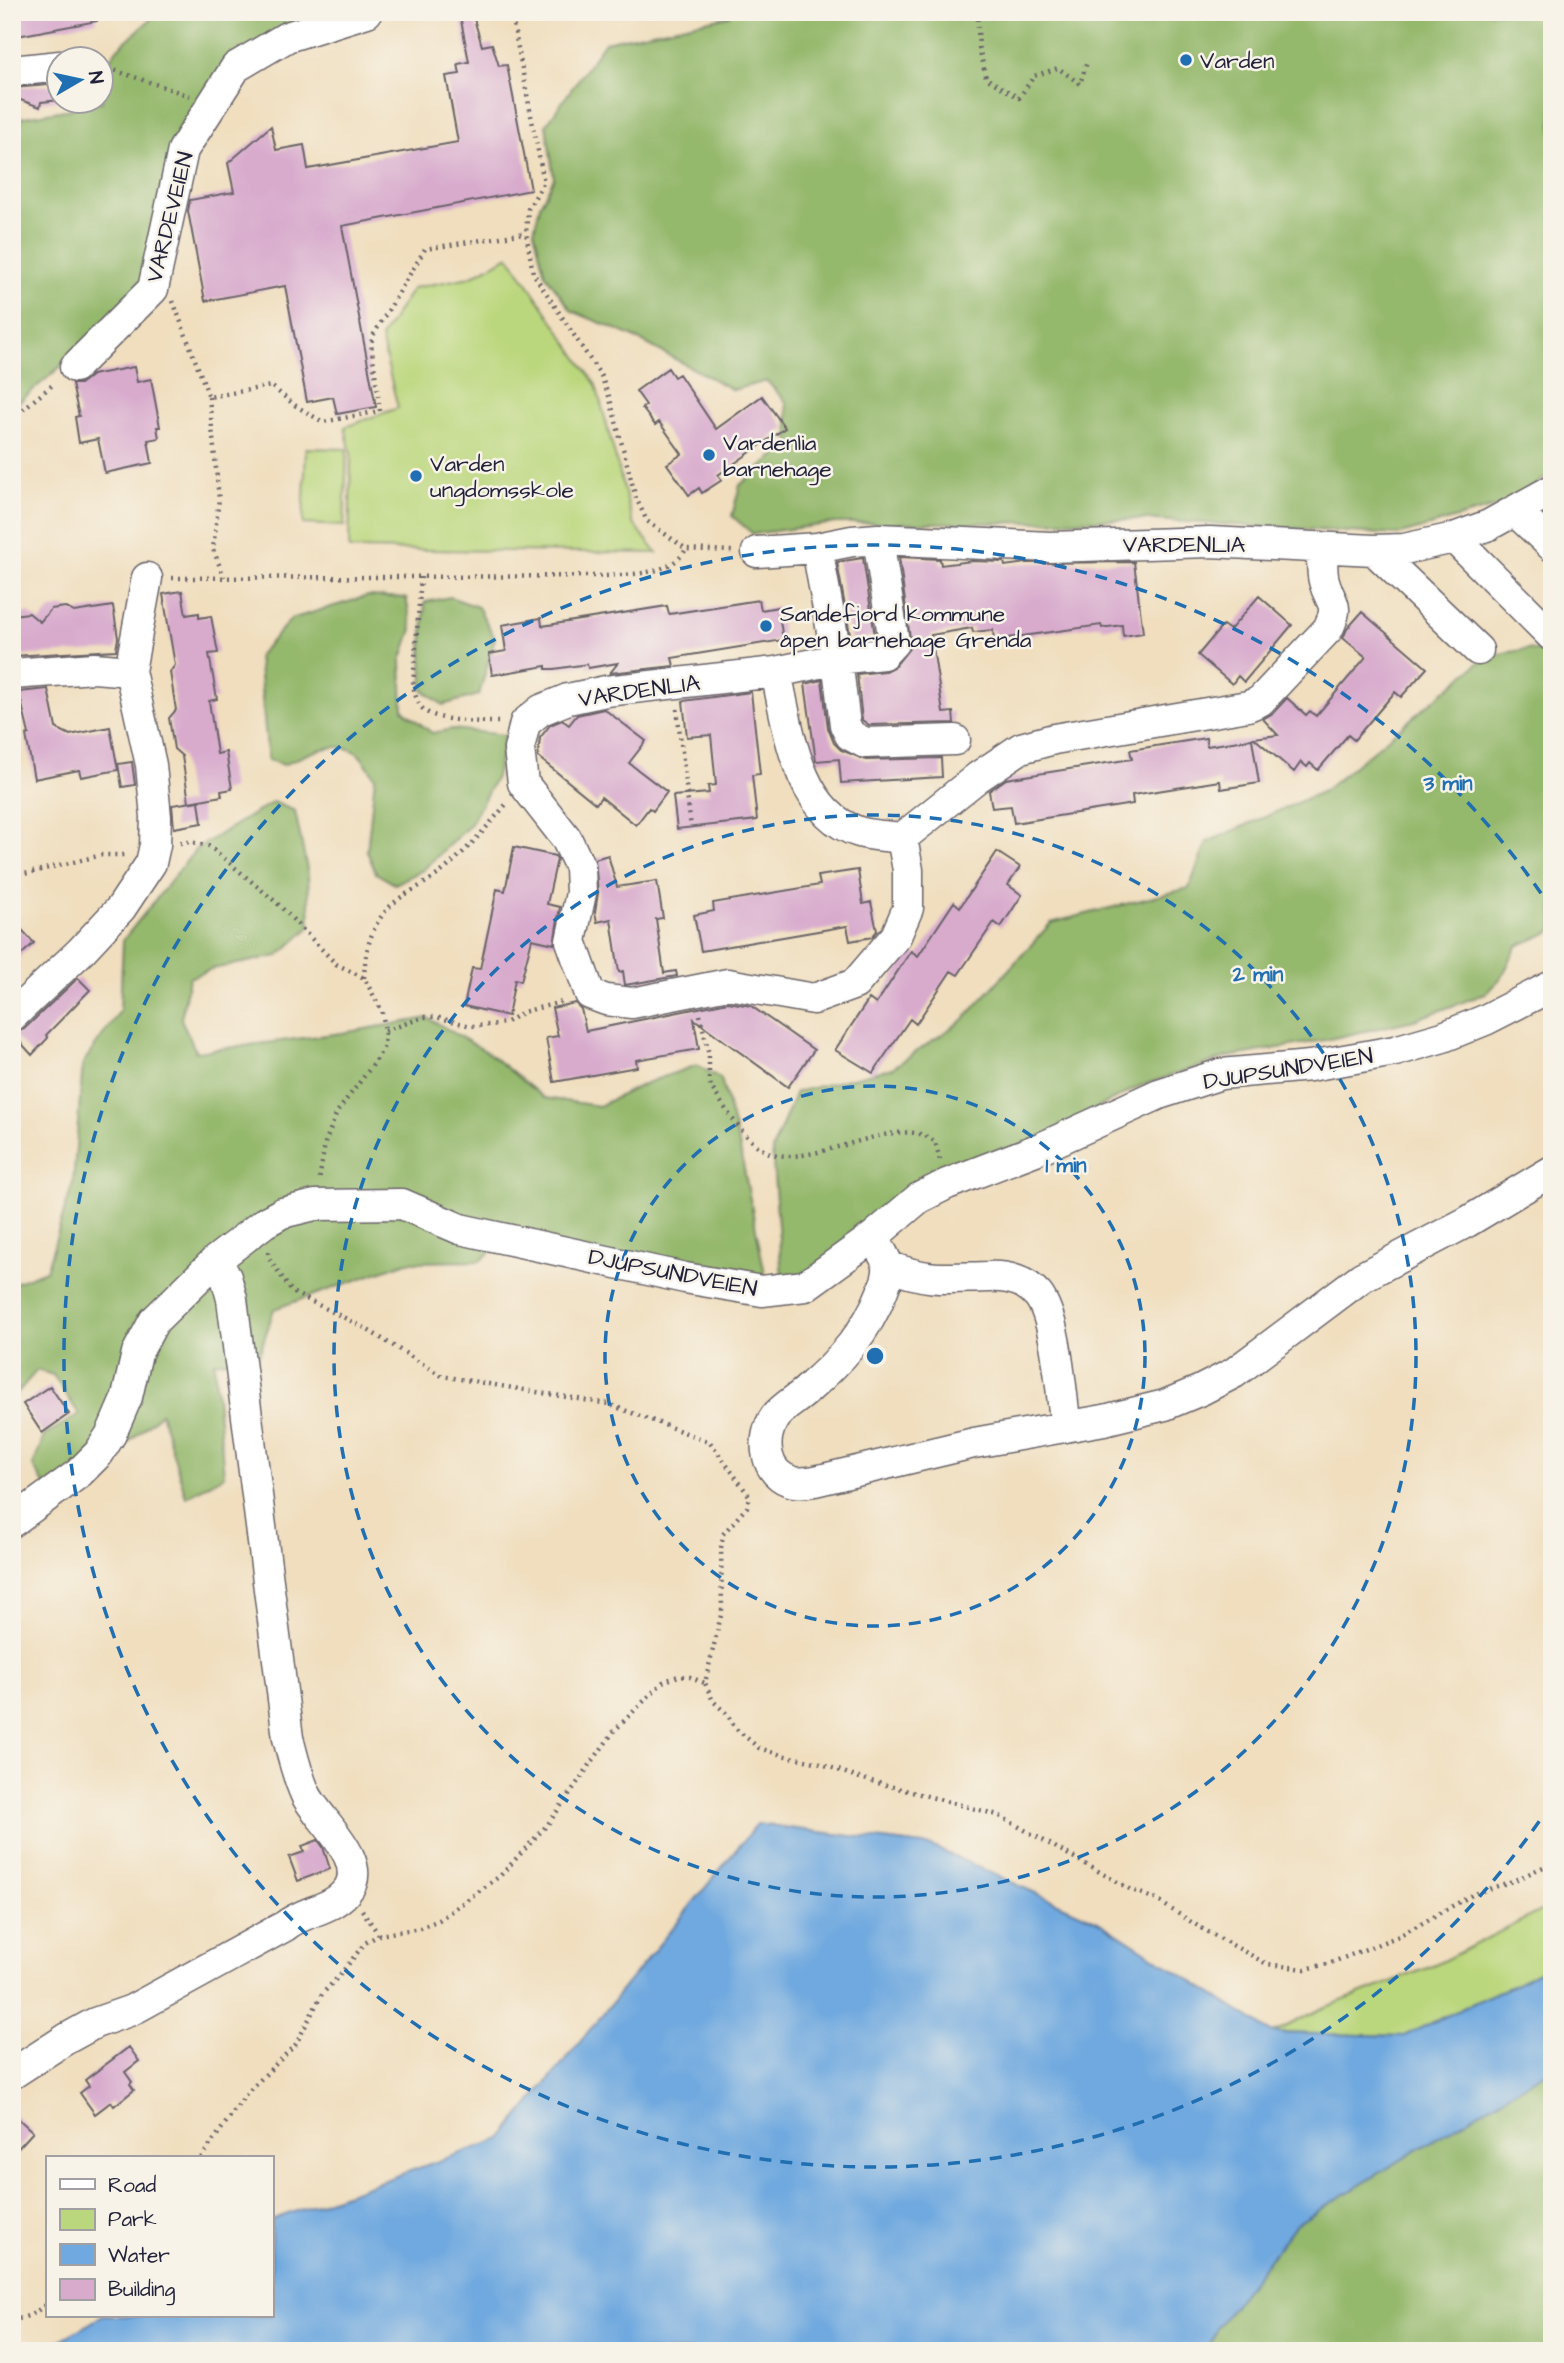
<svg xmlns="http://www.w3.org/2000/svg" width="1564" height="2363" font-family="'Architects Daughter',sans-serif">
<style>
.green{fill:#bbd77d;stroke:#6e7c5c;stroke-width:2}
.forest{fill:#94b86c;stroke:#5b6d54;stroke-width:2}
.water{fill:#6fa9df;stroke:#48668d;stroke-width:2}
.building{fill:#d8abcd}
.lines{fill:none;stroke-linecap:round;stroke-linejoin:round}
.minor-casing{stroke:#6a6469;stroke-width:33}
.path{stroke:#6a6469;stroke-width:4.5;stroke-dasharray:2 5;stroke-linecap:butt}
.minor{stroke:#fff;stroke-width:30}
.ring{fill:none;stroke:#1f6fb2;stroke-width:3.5;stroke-dasharray:12 9}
.poi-dot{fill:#1f6fb2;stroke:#f7f3e8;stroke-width:2.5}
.labels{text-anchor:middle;stroke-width:5;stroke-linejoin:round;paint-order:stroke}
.poi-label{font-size:23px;fill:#22223b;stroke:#f7f3e8;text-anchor:start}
.street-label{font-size:23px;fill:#22223b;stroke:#f7f3e8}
.centre{fill:#1f6fb2;stroke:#f7f3e8;stroke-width:3.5}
.ring-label{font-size:21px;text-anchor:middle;font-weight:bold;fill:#1f6fb2;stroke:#f7f3e8;stroke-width:5;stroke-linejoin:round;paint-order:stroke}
</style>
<rect width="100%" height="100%" fill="#f7f3e8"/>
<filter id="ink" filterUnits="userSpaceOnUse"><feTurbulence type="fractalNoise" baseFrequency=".0143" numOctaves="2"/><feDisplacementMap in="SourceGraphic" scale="14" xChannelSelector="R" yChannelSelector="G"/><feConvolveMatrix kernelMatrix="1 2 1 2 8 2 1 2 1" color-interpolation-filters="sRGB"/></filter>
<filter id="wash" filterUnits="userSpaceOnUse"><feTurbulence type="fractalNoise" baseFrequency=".00686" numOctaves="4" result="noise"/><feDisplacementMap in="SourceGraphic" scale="28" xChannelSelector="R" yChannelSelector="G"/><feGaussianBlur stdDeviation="1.57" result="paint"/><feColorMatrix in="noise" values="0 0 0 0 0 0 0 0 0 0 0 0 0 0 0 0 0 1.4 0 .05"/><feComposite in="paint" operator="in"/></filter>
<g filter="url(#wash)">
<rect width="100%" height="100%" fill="#f0debe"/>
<path class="green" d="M509,256L596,385L633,523L657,553L349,549L351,454L345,427L398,408L381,338L413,288L470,277Z
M306,448L347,449L344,526L303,524Z
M1552,1905V1966L1404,2036L1273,2033L1321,2009L1435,1965Z"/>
<path class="forest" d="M159,12H331L236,53L143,284L60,367L12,408V119L71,109L77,102H102V69L118,48Z
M731,12H1552V473L1512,502L1398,535L1139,519L995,523H835L753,534L732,516L740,485L790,443L786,402L767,381L733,390L632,336L572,311L545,274L534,231L540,205L554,178L546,125L605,42L729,16Z
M368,596L406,598L412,629L401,661L403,710L432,733L453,729L505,735L496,777L470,825L423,870L395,884L376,873L367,851L375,777C370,770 365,760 358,754C338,737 304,755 284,765L268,760L258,656L291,619Z
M450,597L478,607L495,638L479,695L443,705L423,690L422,650L425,602Z
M1528,649L1548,653L1552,661V931L1517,946L1502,977L1485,994L1414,1020L1325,1040L1227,1057L1140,1086L1029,1143L925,1175L865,1243L833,1271L782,1277L772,1150L796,1092L892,1068L963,1020L1051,923L1189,888L1207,842L1324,791L1487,656Z
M273,802L295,811L308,874L310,927L278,956L212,969L189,978L181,1019L196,1052L342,1033L428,1018L487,1052L544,1098L599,1106L646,1083L697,1065L721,1079L739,1144L766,1279L499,1245L480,1261L407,1262L274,1309L259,1355L214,1362L224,1476L186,1497L161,1413L68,1497L45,1486L33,1466L44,1436L79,1414L53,1375L37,1370L12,1399V1284L46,1271L73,1183L83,1063L120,1011L123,940L197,848Z
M1552,2068V2351H1208L1217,2327L1296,2224Z"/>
<path class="water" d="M757,1824L931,1846L1098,1921L1273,2033L1404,2036L1552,1966V2068L1296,2224L1217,2327L1208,2351H41L103,2316H271V2220L501,2139Z"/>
<g id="blocks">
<path class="building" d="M12,12H96L97,21L12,37Z
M472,12L482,46L492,44L499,66L507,65L531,190L342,226L376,407L337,414L333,397L307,402L285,286L205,301L188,211L190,200L234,192L228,163L271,126L276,150L304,145L308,169L458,142L446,76L460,74L458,64L469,62L460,15Z
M60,84V100L41,102L40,107L12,97V88Z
M134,367L137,382L151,379L160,427H157L159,438L148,440L152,463L105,473L98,439L79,443L75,417L79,416L72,384H80L92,375Z
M668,368L674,377L679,374L716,429L762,396L785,428L718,475L722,480L702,493L699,488L689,495L667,464L682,454L659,422L655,425L642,408L646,405L636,391Z
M899,557L940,559L941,565L972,561L1004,562L1005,566L1026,563L1134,562L1143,633L1123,636L1122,625L1102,628L1101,625L994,640L993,630L973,632L972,628L931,635L943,713L953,712L954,723L869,725L862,720L857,674L885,671L895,666L911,646Z
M863,558L875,636L851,640L837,562Z
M182,591L186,615L199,613V618L211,616L218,653L209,654L217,699L209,701L217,754L226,752L232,789L221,791L222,796L189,802L182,756L174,749L169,718L176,710L170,672L175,665L163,594Z
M1259,596L1292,625L1244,682L1238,676L1232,684L1198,655L1223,625L1230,630Z
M759,600L761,610L778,607L783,640L672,658L674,666L610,673L618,663L588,668L587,664L554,669H546V666L492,675L489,654L506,651L502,625L541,618L542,626L667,606L669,614Z
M113,606L118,638L116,650L12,656V615L29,613L40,622L51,609L65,607L74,612Z
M1362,612L1427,668L1401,697L1395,692L1354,740L1348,735L1318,770L1310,763L1307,767L1301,762L1294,772L1254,738L1278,735L1263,719L1273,713L1287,698L1306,715L1310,711L1316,716L1366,657L1343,638L1347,629Z
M822,680L828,728L834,743L841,750L866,760L941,758L942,777L841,783L839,759L816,761L805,684Z
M48,689L56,728L70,735L110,727L118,770L81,777L79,770L34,779L26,735L29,734L19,692Z
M751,692L760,774L752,775L757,820L677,829L673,796L709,793L708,786L716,785L711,735L687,737L683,701Z
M604,709L646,741L629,763L667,792L653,811L649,808L636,825L601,797L596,804L538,757L540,738L550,725L562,720L569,725L577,715Z
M1206,738L1207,746L1252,739L1259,783L1221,789L1220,781L1132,795L1133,804L1014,823L1011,806L992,808L989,791L1006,779L1132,759L1130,750Z
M132,762L135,785L122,787L118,764Z
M199,801L202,823L174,828L172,805Z
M514,847L555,856L557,859L547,904L560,907L554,944L532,939L521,981L515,979L508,1016L464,1006L472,968L480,969L497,889L505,891Z
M997,852L1020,867L1008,885L1022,895L1001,927L994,922L958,975L951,971L916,1024L910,1019L873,1073L835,1050L869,999L876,1004L911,951L918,956L954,902L960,907Z
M608,855L617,887L657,881L663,918L656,919L664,973L676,971L677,976L625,985L623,971L619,972L611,919L597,922L595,912L598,893L595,859Z
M858,870L863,904L871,902L877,931L872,937L850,941L847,926L701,951L694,915L714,911L713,903L820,885L818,876Z
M12,919L34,943L12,963Z
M78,978L90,990L46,1035L48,1038L32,1055L12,1033L24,1029Z
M728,1002L751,1006L814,1050L788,1087L694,1019L699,1049L636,1060L637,1067L554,1082L546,1038L558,1036L552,1008L575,1003L581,1009L586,1031Z
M50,1386L69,1414L42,1433L23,1404Z
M318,1840L323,1847L330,1869L298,1881L289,1857L304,1852L302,1846Z
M129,2047L139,2061L125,2072L132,2082L130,2084L134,2090L114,2106L111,2102L95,2114L80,2093L89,2086L85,2080Z
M12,2113L33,2132L12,2155Z"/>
</g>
</g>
<g filter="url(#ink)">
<use href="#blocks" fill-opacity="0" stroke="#6a6469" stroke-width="2"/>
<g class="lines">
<g class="minor-casing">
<path id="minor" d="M12,71L60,66
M75,367L153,289L183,150L236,67L287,37L367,12
M1515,511L1552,546
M1454,538L1552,636
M817,548L837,659L845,725L850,735L865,743L955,740
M1374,550L1478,650
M757,552L817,548L852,541L878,539L1050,547L1210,542L1374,550L1404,549L1454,538L1489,525L1552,490
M776,672C788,726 797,813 859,832C872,836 888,836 902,838L908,870V908L896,936L855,984L814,999L728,984L632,1003L606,1000L590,994L571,941L581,893L580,867L566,838L523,783L519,749L525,723L541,710L568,699L606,691L776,672L837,659L883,654L894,642L878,539
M12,674L94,668L130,671
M902,838L978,777L1021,748L1054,739L1248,706L1260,701L1328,629C1341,602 1330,605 1324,581C1321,571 1323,558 1322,547
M12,1016L80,952L121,908L151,863L155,845L156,817L151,765L130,671L147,578
M873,1237C878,1246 886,1257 888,1266C889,1275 885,1285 882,1292C867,1332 840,1361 808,1389C798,1399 783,1406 775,1417C760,1438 764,1476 794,1482C800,1483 809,1482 815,1481L974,1443L1104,1420L1165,1405L1201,1390L1234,1373L1362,1277L1467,1222L1552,1171
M888,1266C929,1282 947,1278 989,1277C1007,1276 1026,1281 1038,1295C1057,1318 1061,1395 1066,1427
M12,1522L79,1473L99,1453L111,1434L127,1397L137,1353L154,1321L216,1260L264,1223L282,1213L315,1205L402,1204L460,1229L685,1278L762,1291L805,1286L873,1237L919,1198L947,1184L1043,1147L1159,1094L1221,1074L1310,1066L1395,1051L1443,1037L1485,1020L1552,986
M12,2074L66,2039L95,2023L132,2010L285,1926C303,1911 331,1910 346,1892C372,1862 319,1821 306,1795C297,1776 293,1757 288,1738L232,1299L226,1277L216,1260"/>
</g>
<path class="path" d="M511,12L544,182L528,209L526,233L533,273L601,376L610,399L636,498L647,521L686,549L732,551
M977,12L979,47L986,78L1019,98L1034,76L1058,68L1080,84L1087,62
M102,66L190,96
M173,301L209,397L271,386L296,406L323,422L380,411L371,343L374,334L425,249L526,233
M209,397L219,499L213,549L224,577
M12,418L55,383
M421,577L413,685C415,694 417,704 424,710C437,722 482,722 499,722
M172,578L606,576C632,574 672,575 686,549
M677,709L691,828
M180,843L190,842L209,846L276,902L336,964L364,978L382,1011L385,1031L384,1046L375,1062L337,1112L325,1143L319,1181
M12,877L102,855H128
M364,978C365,947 373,917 400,898C415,888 432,880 445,869C469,848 488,826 508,802
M700,1015L709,1055V1079L711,1087C726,1109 740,1134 762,1149C799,1174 877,1123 920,1134C925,1135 930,1139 935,1141L940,1160
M385,1031L424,1017H436L471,1026L490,1025L505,1023L523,1012L565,1001
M268,1252L269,1258L292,1292L363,1327L442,1376L608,1404L710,1442L750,1497L747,1507L723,1534L721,1548L722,1611L705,1683L713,1701L727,1714L735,1728L759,1748L781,1755L820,1763L856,1777L998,1815L1130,1889L1155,1899L1201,1928L1267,1964L1305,1969L1328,1964L1399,1936L1472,1895L1515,1880L1552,1863
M362,1910L379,1935
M201,2158L246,2094L296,2044L322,1994L339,1976L365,1943L379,1935L420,1928L439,1920L500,1876L548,1824L614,1731L663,1682L678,1676L690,1677L705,1683
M12,2321L31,2315L47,2304"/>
<use href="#minor" class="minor"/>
</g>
</g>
<g class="ring">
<circle cx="875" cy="1356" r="270"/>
<circle cx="875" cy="1356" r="541"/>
<path d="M1551 1804A811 811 0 1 1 1551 908"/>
</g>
<g class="poi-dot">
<circle cx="1186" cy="60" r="7"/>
<circle cx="709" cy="455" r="7"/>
<circle cx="416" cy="476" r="7"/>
<circle cx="766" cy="626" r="7"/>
</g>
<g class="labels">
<g class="poi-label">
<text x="1200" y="68">Varden</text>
<text x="723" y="450">Vardenlia<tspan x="723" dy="26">barnehage</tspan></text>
<text x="430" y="471">Varden<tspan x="430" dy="26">ungdomsskole</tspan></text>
<text x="780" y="621">Sandefjord kommune<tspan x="780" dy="26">åpen barnehage Grenda</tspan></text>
</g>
<g class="street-label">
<text transform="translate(169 217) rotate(-76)" y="8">VARDEVEIEN</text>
<text x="1184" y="552">VARDENLIA</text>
<text transform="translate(639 690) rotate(-8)" y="8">VARDENLIA</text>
<text transform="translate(1288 1068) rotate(-9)" y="8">DJUPSUNDVEIEN</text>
<text transform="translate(673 1272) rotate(11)" y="8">DJUPSUNDVEIEN</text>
</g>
</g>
<circle cx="875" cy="1356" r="10" class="centre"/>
<g class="ring-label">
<text x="1448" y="790">3 min</text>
<text x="1258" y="981">2 min</text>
<text x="1066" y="1172">1 min</text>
</g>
<rect width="1564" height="2363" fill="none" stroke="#f7f3e8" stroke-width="42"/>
<rect x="46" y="2156" width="228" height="161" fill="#f7f3e8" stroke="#a29fa3" stroke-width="2"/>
<rect x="60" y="2179" width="35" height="10" fill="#ffffff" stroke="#a29fa3" stroke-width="2"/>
<text x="108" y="2192" font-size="21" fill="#22223b">Road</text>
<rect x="60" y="2209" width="35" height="21" fill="#bbd77d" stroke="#a29fa3" stroke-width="2"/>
<text x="108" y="2226" font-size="21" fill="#22223b">Park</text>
<rect x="60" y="2244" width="35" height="21" fill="#6fa9df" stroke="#a29fa3" stroke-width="2"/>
<text x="108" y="2262" font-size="21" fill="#22223b">Water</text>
<rect x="60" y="2279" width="35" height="21" fill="#d8abcd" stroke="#a29fa3" stroke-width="2"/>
<text x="108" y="2296" font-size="21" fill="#22223b">Building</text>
<g transform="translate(80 80) rotate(81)"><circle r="33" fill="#f7f3e8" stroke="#a29fa3" stroke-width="2"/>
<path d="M0-5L12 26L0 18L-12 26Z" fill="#1f6fb2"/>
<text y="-10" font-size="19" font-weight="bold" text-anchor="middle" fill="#22223b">N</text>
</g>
</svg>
